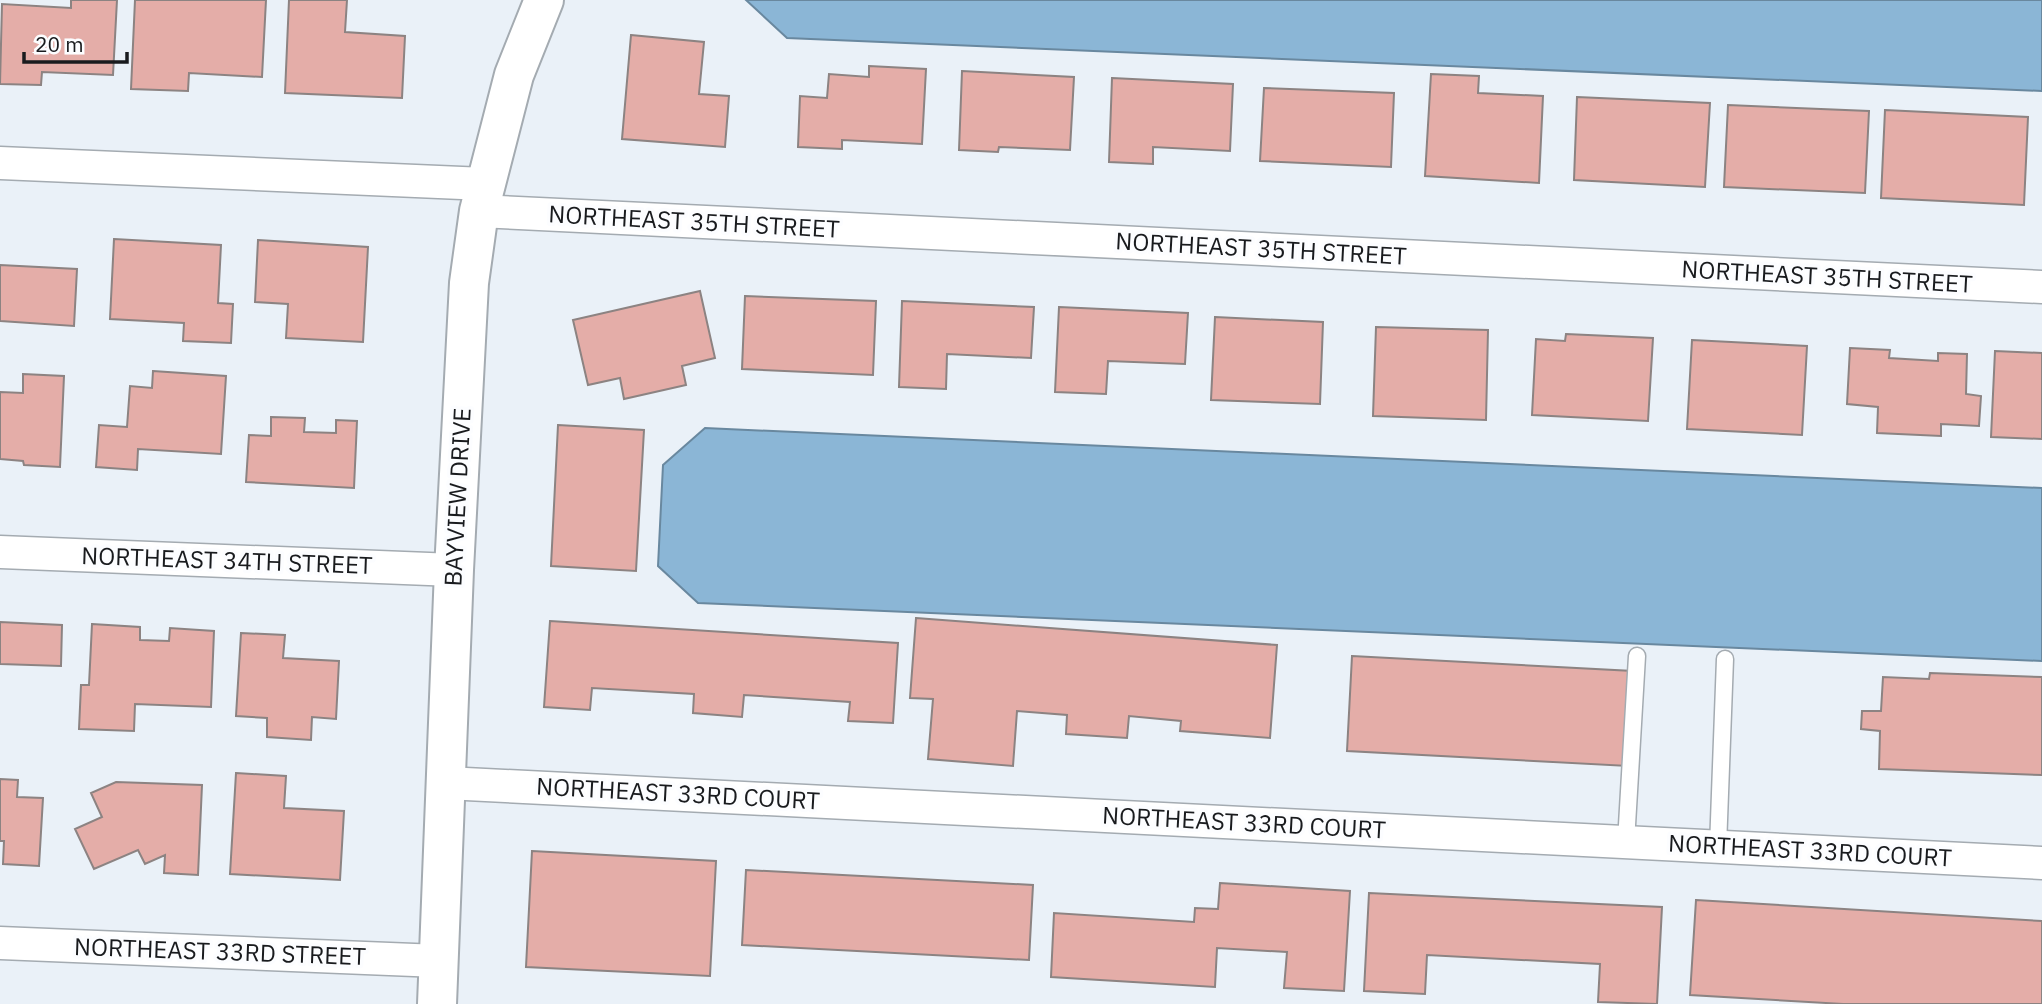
<svg xmlns="http://www.w3.org/2000/svg" width="2042" height="1004" font-family="'IBM Plex Sans',sans-serif">
<style>
.water{fill:#8bb6d6;stroke:#69889f;stroke-width:2}
.building{fill:#e4ada8;stroke:#8c8382;stroke-width:2}
.lines{fill:none;stroke-linecap:round;stroke-linejoin:round}
.service-casing{stroke:#a4abb1;stroke-width:19}
.minor-casing{stroke:#a4abb1;stroke-width:35}
.tertiary-casing{stroke:#a4abb1;stroke-width:42}
.service{stroke:#fff;stroke-width:16}
.minor{stroke:#fff;stroke-width:32}
.tertiary{stroke:#fff;stroke-width:38}
.labels{text-anchor:middle;stroke-width:7;stroke-linejoin:round;paint-order:stroke}
.street-label{font-size:24px;fill:#191b1e;stroke:#fcfdff}
</style>
<rect width="100%" height="100%" fill="#eaf1f8"/>
<path class="water" d="M746,0H2042V91L787,38Z
M705,428L2042,488V661L698,603L658,566L663,465Z"/>
<path class="building" d="M71,0H117L113,75L42,72L41,85L0,84L2,4L71,8Z
M135,0H266L262,77L189,73L188,91L131,89Z
M289,0H347L345,32L405,36L402,98L285,93Z
M631,35L704,42L699,94L729,96L725,147L622,139Z
M869,66L926,69L922,144L842,140V149L798,147L800,96L827,98L829,74L869,77Z
M962,71L1074,77L1070,150L999,147L998,152L959,150Z
M1431,74L1479,76L1478,93L1543,96L1539,183L1425,176Z
M1112,78L1233,84L1230,151L1153,147V164L1109,162Z
M1264,88L1394,93L1391,167L1260,161Z
M1577,97L1710,103L1705,187L1574,180Z
M1728,105L1869,111L1865,193L1724,187Z
M1885,110L2028,117L2024,205L1881,198Z
M114,239L221,245L218,303L233,304L231,343L183,341L184,323L110,319Z
M258,240L368,247L363,342L286,338L288,304L255,302Z
M0,265L77,269L74,326L0,321Z
M700,291L715,358L682,366L686,385L624,399L620,378L588,385L573,320Z
M745,296L876,301L873,375L742,369Z
M902,301L1034,307L1031,358L947,354L946,389L899,387Z
M1059,307L1188,313L1185,364L1108,361L1106,394L1055,392Z
M1215,317L1323,322L1320,404L1211,400Z
M1376,327L1488,330L1486,420L1373,416Z
M1566,334L1653,338L1648,421L1532,415L1536,339L1565,341Z
M1692,340L1807,346L1802,435L1687,429Z
M1850,348L1890,350L1889,358L1938,361V353L1967,354L1966,394L1981,396L1979,426L1941,424V436L1877,433L1878,407L1847,404Z
M1995,351L2042,353V439L1991,437Z
M153,371L226,376L221,454L138,449L137,470L96,467L99,425L127,427L130,386L152,388Z
M23,374L64,376L60,467L24,465L23,461L0,459V392L23,393Z
M271,417L305,418L304,432L336,433V420L357,421L354,488L246,482L249,435L271,436Z
M558,425L644,430L636,571L551,566Z
M916,618L1277,645L1270,738L1180,731L1181,721L1129,716L1127,738L1066,734L1067,715L1017,711L1013,766L928,759L933,699L910,698Z
M550,621L898,643L893,723L848,721L850,702L744,695L742,717L693,713L694,694L592,688L590,710L544,707Z
M0,622L62,625L61,666L0,664Z
M92,624L140,627V640L169,641L170,628L214,631L211,707L135,704L134,731L79,729L81,685H89Z
M241,633L285,635L283,658L339,661L336,719L312,717L311,740L267,737V718L236,716Z
M1352,656L1633,671L1628,766L1347,751Z
M1930,673L2042,677V775L1879,769L1880,731L1861,729L1862,711H1881L1883,677L1929,679Z
M236,773L286,776L284,808L344,811L340,880L230,874Z
M0,779L18,780L17,797L43,798L39,866L3,864L4,841H0Z
M116,782L202,785L198,875L164,873L165,855L145,864L138,850L94,869L75,829L102,817L91,793Z
M532,851L716,861L710,976L526,967Z
M746,870L1033,885L1029,960L742,945Z
M1220,883L1350,891L1344,991L1284,988L1287,952L1217,948L1215,987L1051,977L1054,913L1194,922L1195,908L1218,909Z
M1369,893L1662,907L1657,1004L1598,1002L1600,964L1427,955L1425,994L1364,991Z
M1696,900L2042,921V1004H1843L1690,995Z"/>
<g class="lines">
<g class="service-casing">
<path id="service" d="M1626,842L1637,656
M1718,847L1725,659"/>
</g>
<g class="minor-casing">
<path id="minor" d="M0,163L485,184
M479,211L2042,287
M0,552L454,570
M446,783L2042,863
M0,943L439,961"/>
</g>
<g class="tertiary-casing">
<path id="tertiary" d="M437,1004L454,570L469,283L479,211L514,75L544,0"/>
</g>
<use href="#service" class="service"/>
<use href="#minor" class="minor"/>
<use href="#tertiary" class="tertiary"/>
</g>
<g class="labels">
<g class="street-label">
<text transform="translate(694 222) rotate(3)" y="8">NORTHEAST 35TH STREET</text>
<text transform="translate(1261 249) rotate(3)" y="8">NORTHEAST 35TH STREET</text>
<text transform="translate(1827 277) rotate(3)" y="8">NORTHEAST 35TH STREET</text>
<text transform="translate(458 497) rotate(-87)" y="8">BAYVIEW DRIVE</text>
<text transform="translate(227 561) rotate(2)" y="8">NORTHEAST 34TH STREET</text>
<text transform="translate(678 794) rotate(3)" y="8">NORTHEAST 33RD COURT</text>
<text transform="translate(1244 823) rotate(3)" y="8">NORTHEAST 33RD COURT</text>
<text transform="translate(1810 851) rotate(3)" y="8">NORTHEAST 33RD COURT</text>
<text transform="translate(220 952) rotate(2)" y="8">NORTHEAST 33RD STREET</text>
</g>
</g>
<path d="M24 52v10h103v-10" fill="none" stroke="#191b1e" stroke-width="3.5"/>
<text x="35" y="52" font-size="21" fill="#191b1e" stroke="#fcfdff" stroke-width="5" paint-order="stroke">20 m</text>
</svg>
